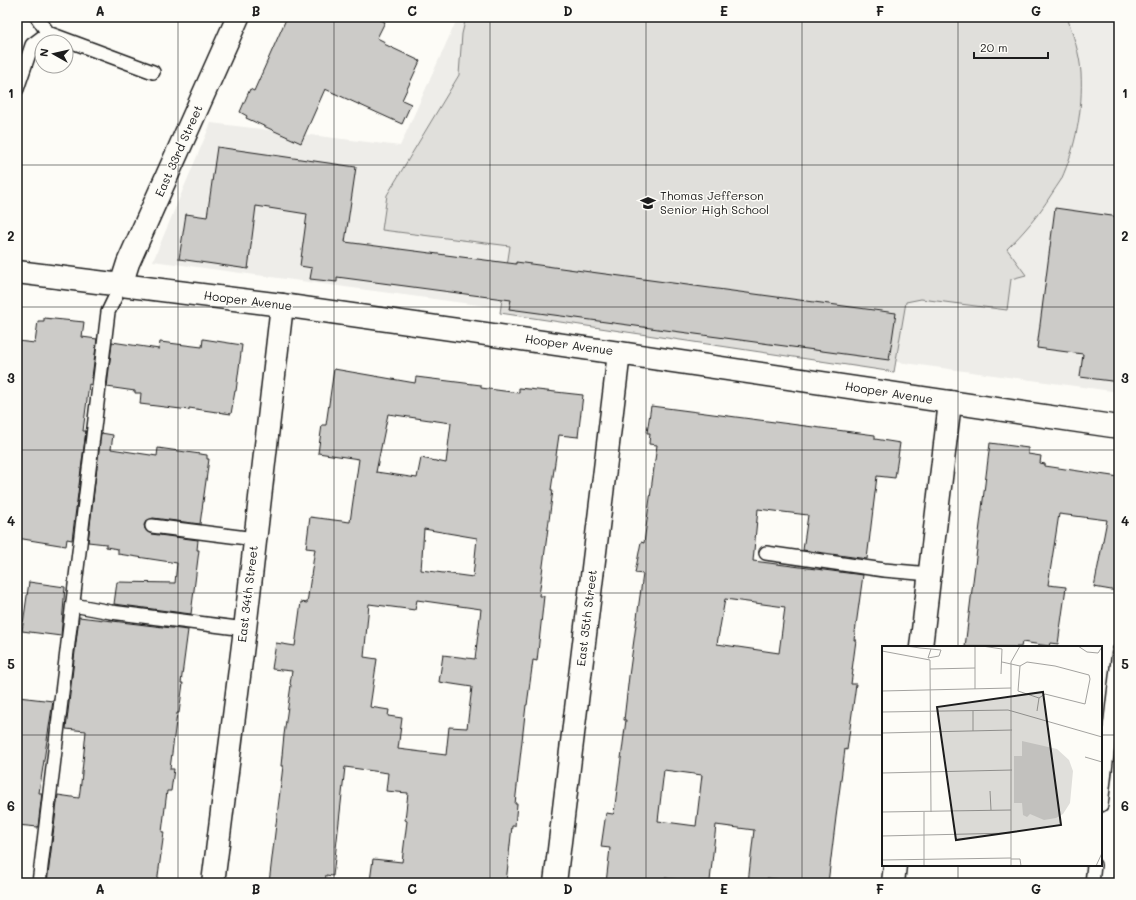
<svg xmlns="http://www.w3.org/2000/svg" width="1136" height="900" font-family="Mali,sans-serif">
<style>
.built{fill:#eeede9}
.grass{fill:#e0dfdb;stroke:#7e7e7c}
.building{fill:#cccbc8;stroke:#1c1c1c;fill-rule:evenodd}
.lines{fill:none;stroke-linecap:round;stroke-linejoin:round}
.service-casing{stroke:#1c1c1c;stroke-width:16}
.minor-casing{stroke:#1c1c1c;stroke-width:25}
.tertiary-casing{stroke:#1c1c1c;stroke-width:25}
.service{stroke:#fdfcf7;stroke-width:13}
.minor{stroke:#fdfcf7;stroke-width:22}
.tertiary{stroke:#fdfcf7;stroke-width:22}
.grid{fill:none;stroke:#1c1c1c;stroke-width:1;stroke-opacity:0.55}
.labels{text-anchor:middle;stroke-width:3;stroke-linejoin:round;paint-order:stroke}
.street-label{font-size:12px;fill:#1c1c1c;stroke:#fdfcf7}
.poi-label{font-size:12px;fill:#1c1c1c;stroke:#fdfcf7;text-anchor:start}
.inset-road{fill:none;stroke:#a3a29f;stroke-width:1}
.view{fill:#1c1c1c;fill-opacity:0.15;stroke:#1c1c1c;stroke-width:2}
.inset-edge{fill:none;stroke:#1c1c1c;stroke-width:2}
.neatline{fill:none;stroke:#1c1c1c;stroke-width:1.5}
.grid-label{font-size:13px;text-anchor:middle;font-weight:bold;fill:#1c1c1c}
</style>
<rect width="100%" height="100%" fill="#fdfcf7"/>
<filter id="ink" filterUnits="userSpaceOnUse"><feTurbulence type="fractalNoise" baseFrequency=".025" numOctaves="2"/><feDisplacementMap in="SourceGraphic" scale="8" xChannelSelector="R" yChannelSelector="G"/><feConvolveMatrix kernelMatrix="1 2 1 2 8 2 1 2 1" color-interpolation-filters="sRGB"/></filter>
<g filter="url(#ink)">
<path class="built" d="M458,17H1119V392L153,261L211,123L400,146Z"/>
<path class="grass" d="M466,17H1067C1073,35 1080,54 1081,73C1083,109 1076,147 1061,180C1058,185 1054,190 1051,195C1038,216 1024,232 1007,249L1026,275L1011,279L1007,310L921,299L906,302L894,372L500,313L510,246L382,230L387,195L459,75L462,34Z"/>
<path class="building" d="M287,17H374L385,22L377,38L385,42L384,44L420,61L402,100L411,104L402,124L325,89L301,143L246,118L247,116L240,112L250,89L254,91Z
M217,147L356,167L345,242L516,264V262L896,313L889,360L509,309L511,300L337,277V282L310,279L312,268L300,266L307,214L256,206L248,269L179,259L186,214L207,217Z
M1055,208L1119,217V382L1080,377L1083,354L1037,348Z
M44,318L84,322L82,337L97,339L91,385L89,384L83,431H86L72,540L67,539L66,546L17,538V341L35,343L38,321H44Z
M203,339L242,345L236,391H235L231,414L189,408V410L140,404L141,393H135V391L107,387L112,342L159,349L160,342L202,347Z
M334,369L415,383L416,377L481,385V388L519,393V388L583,395L578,437L559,435L551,490H553L539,596H544L537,661L533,660L527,705H526L515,804H517L515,826H512L506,883H384L370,881L373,859L402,862L407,821L405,820L408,793L386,791L388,773L345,767L333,876L326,875L325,883H269L283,766H281L284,735L291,685L290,684L292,671L272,669L276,643L295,646L301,602L307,603L315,549L306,548L310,517L350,522L359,459L318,453L322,425H326ZM388,414L451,423L446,463L421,458L417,478L376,472ZM424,529L477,538L473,577L421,570ZM417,600L481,609L475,659L443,655L439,682L472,687L467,728L449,727L446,755L398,749L402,718L388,716L389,710L370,707L377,659L364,657L369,604L415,610Z
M651,406L875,435V439L900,443L895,478L877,476L867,559L803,550L808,515L758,509L753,561L863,575L854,640H856L852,670H853L851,684H856L847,750L845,749L836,817L828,883H807L767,878V883H748L754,830L716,825L710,881H700L699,882L665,878V883H606L610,848L601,847L606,813L613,814L614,813L626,720H624L629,676L643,574L635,573L641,542L644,543L657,445L649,444L650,433H647ZM725,599L785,607L779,653L717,644ZM664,770L702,775L696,826L658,821Z
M101,433L113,435L111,449L157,456L158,448L207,455V459H209L200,524L153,518L146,521L144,525L145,529L151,534L198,540L197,550H199L191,614L114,604L117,582L175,583L177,563L118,554V549L106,547V544L88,542Z
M990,443L1028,448V454L1041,456L1040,463L1045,464V466L1119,477V573L1117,591L1094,587L1107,520L1059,514L1048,585L1066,587L1058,644L1050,643L1049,646L1022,642L1021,647H965Z
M29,582L65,587L61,636L22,631Z
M79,617L188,630L181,683H183L179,713H177L170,769H174L171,791H167L162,832H164L157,883H47L58,795L79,798L81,783L86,731L66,729Z
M18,697L53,701L39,793H42L38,827L17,825V707Z"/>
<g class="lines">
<g class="service-casing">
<path id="service" d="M37,17L48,33
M17,89L32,45L48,33L153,72
M152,526L255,539
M766,553L884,570L930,574
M73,605L111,612L245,629
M1101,805L1119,651
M39,883L108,312L121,285
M1092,883L1094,865"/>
</g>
<g class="minor-casing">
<path id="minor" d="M121,285L128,263L238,17
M921,647L950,402
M213,883L245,629L282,305
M555,883L619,353
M893,883L895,865"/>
</g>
<g class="tertiary-casing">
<path id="tertiary" d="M17,272L282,305L619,353L1119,427"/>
</g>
<use href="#service" class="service"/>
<use href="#minor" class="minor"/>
<use href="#tertiary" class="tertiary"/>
</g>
</g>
<path class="grid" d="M178,17V883M334,17V883M490,17V883M646,17V883M802,17V883M958,17V647M17,165H1119M17,307H1119M17,450H1119M17,593H1119M17,735H883M1101,735H1119M958,865V883"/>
<defs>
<g id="school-bare" transform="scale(1.2)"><path d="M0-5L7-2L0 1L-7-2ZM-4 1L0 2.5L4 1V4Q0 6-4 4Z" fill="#1c1c1c" stroke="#fdfcf7" stroke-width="2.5" paint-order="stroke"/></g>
</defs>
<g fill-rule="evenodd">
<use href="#school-bare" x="648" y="203"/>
</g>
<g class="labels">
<g class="street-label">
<text transform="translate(179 151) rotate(-66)" y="4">East 33rd Street</text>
<text transform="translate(248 301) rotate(7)" y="4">Hooper Avenue</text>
<text transform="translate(569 345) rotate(8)" y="4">Hooper Avenue</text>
<text transform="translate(889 393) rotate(9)" y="4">Hooper Avenue</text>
<text transform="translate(248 594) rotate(-83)" y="4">East 34th Street</text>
<text transform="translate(587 618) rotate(-83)" y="4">East 35th Street</text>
</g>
<g class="poi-label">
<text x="660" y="200">Thomas Jefferson<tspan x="660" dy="14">Senior High School</tspan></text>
</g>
</g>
<g transform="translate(882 646)">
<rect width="220" height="220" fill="#fdfcf7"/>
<path d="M140,95L175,103L187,114L191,125L188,157L181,168L174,172L162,174L148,168L145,171L141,169L140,157H132V110H140Z" fill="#e0dfdb"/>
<path class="inset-road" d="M24,0L38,2L49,3L59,4L57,10L46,12L49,3M93,0V43M100,0L120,3L119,28M196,0L205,6L216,7L220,1M0,5L48,14L49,166M120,16L138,20L136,45L157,52L155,65M138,20L145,16L173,20L207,29L208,33L203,58L163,48L157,52M48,23L93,22M0,45L129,42M91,65V85M0,66L126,64L220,91M0,87L130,84M203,111L220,116M0,127L130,124M108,145L109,164M0,166L129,164M42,166V220M0,190L129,187M129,213H138L139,220M0,214L129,212M129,220V16L138,0M214,220L220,207"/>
<path class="view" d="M161,46L179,179L74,194L55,61Z"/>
<rect width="220" height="220" class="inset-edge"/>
</g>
<rect width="1136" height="900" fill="none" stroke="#fdfcf7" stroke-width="44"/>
<g transform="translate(54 54) rotate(278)"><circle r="19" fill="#fdfcf7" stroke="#a3a29f"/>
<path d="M0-3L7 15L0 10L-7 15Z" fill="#1c1c1c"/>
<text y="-6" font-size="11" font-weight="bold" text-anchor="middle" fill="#1c1c1c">N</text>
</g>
<path d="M974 52v6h74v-6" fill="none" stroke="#1c1c1c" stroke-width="2"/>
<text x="980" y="52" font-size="12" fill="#1c1c1c" stroke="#fdfcf7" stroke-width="3" paint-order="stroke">20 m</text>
<rect x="22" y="22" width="1092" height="856" class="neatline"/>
<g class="grid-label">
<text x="100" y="16">A</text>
<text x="256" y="16">B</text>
<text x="412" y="16">C</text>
<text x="568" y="16">D</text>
<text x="724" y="16">E</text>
<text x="880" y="16">F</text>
<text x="1036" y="16">G</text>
<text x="11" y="98">1</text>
<text x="1125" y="98">1</text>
<text x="11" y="241">2</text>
<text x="1125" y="241">2</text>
<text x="11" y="383">3</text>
<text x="1125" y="383">3</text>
<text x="11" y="526">4</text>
<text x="1125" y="526">4</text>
<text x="11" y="669">5</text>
<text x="1125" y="669">5</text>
<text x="11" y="811">6</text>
<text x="1125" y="811">6</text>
<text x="100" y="894">A</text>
<text x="256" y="894">B</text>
<text x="412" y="894">C</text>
<text x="568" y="894">D</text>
<text x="724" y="894">E</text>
<text x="880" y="894">F</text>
<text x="1036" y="894">G</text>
</g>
</svg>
